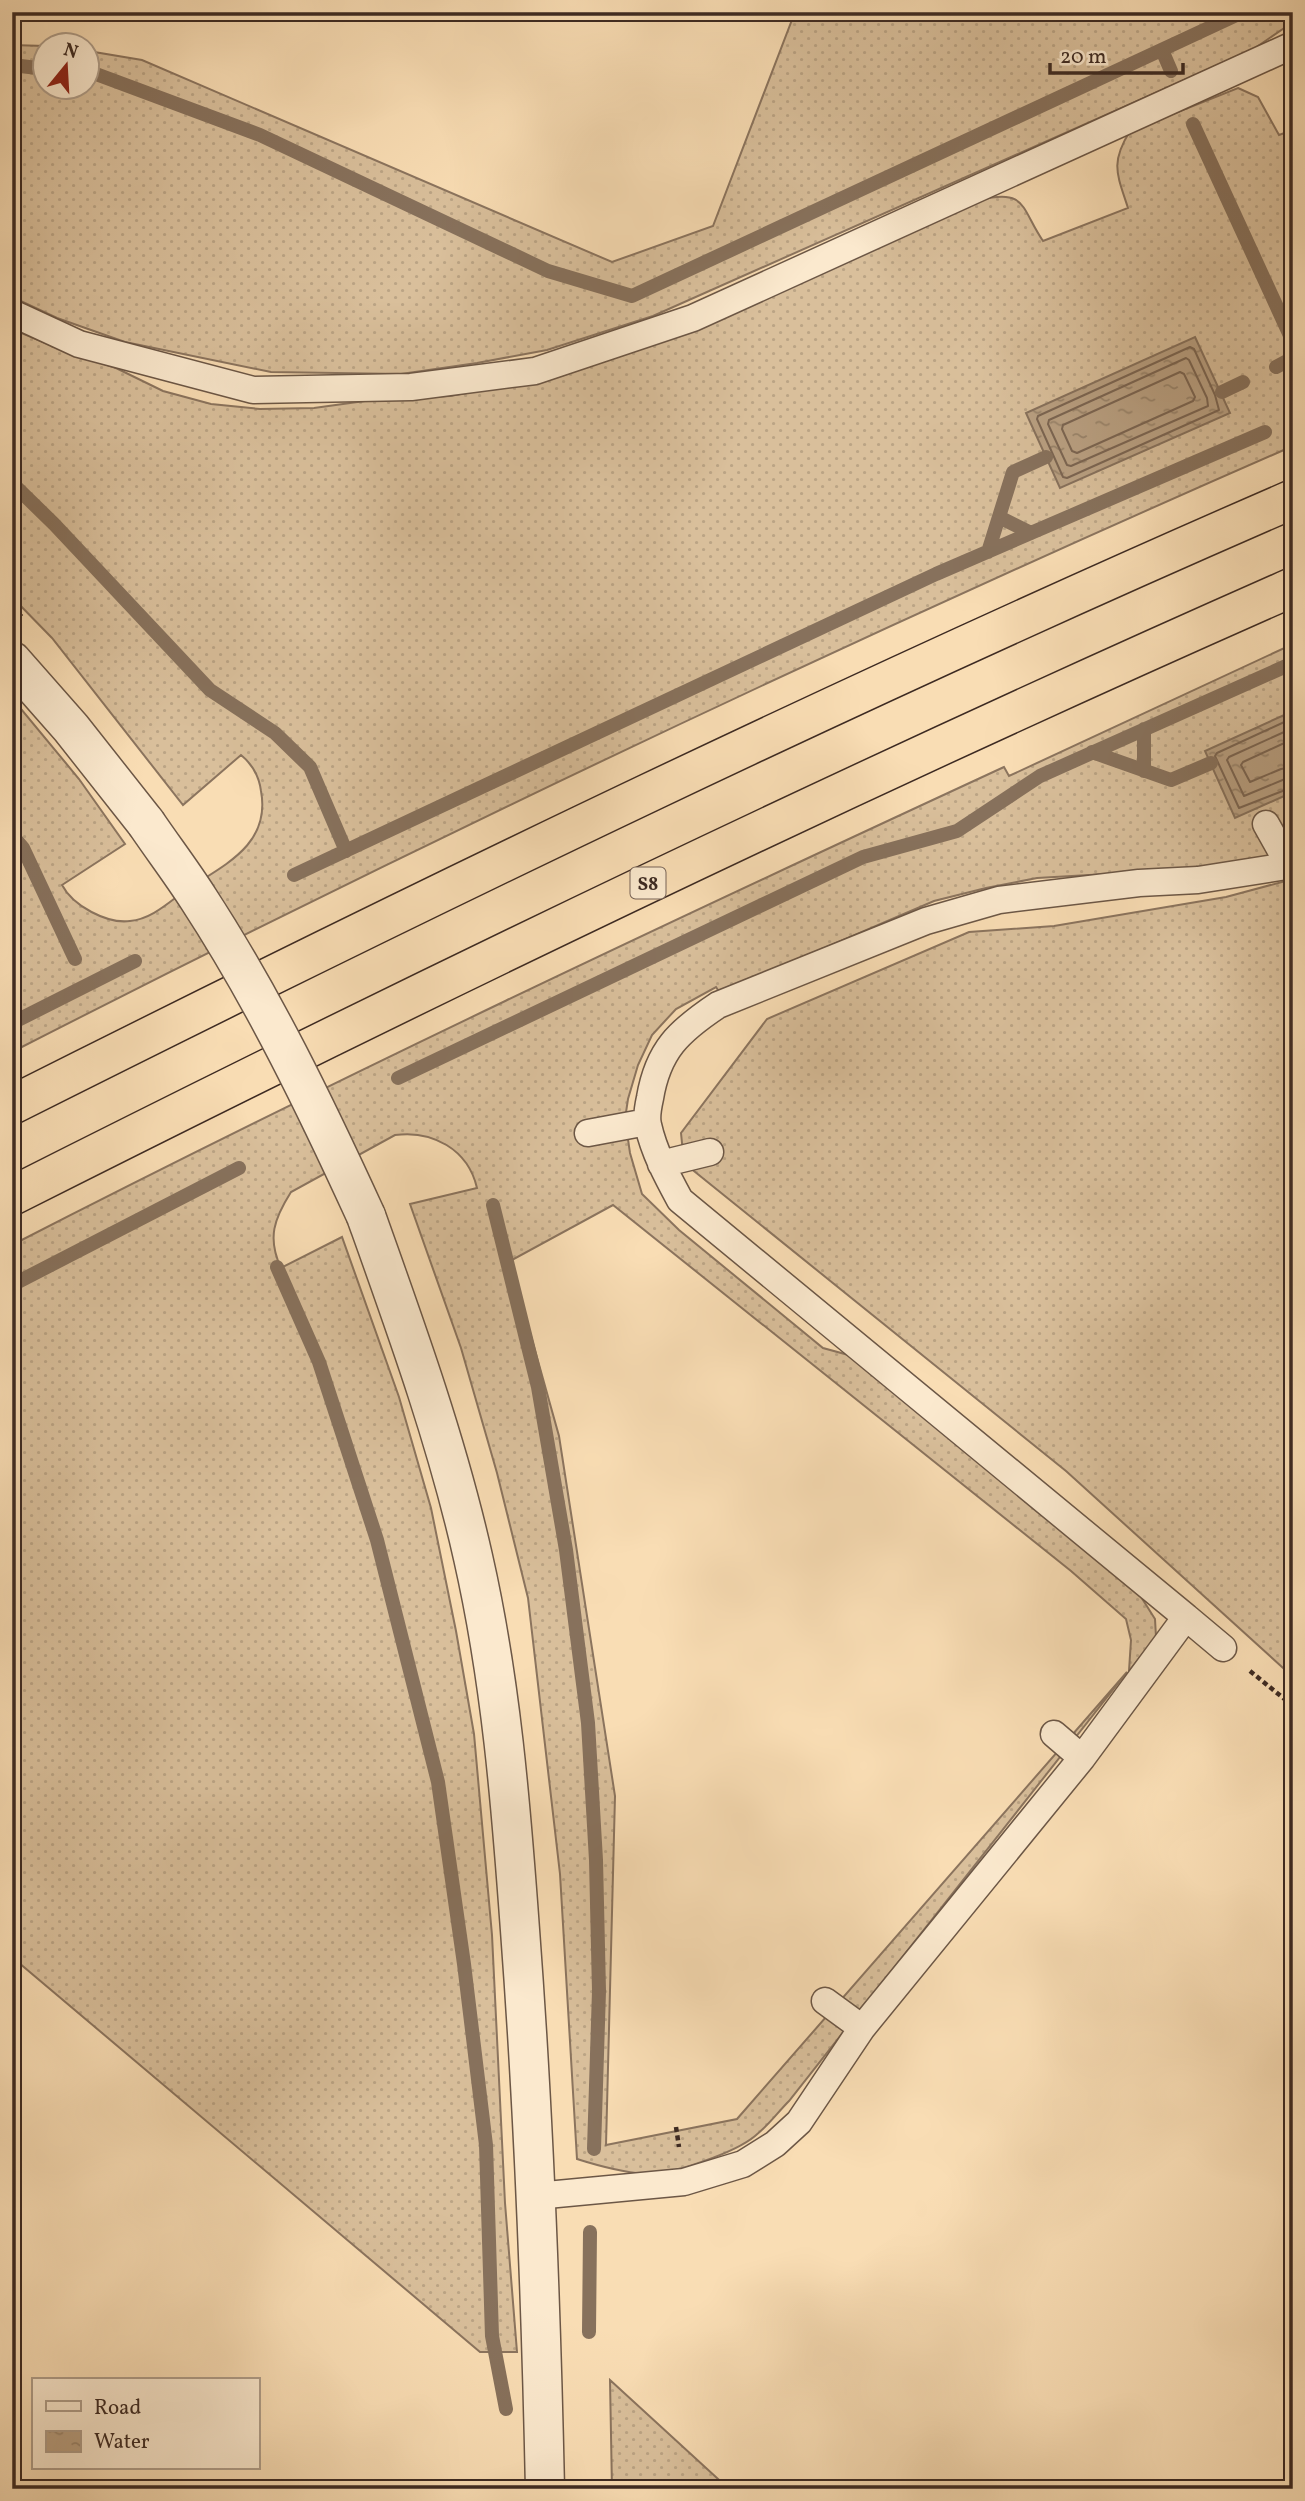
<svg xmlns="http://www.w3.org/2000/svg" width="1305" height="2501" font-family="Vollkorn,serif">
<style>
.grass{fill:url(#grass-dots);stroke:#8b745e;stroke-width:2}
.water{fill:url(#water-ripples);stroke:#87715c;stroke-width:2}
.lines{fill:none;stroke-linecap:round;stroke-linejoin:round}
.shore{stroke:#7b6552;stroke-width:2}
.stream{stroke:#87715c;stroke-width:14}
.service-casing{stroke:#6c5746;stroke-width:29}
.tertiary-casing{stroke:#6c5746;stroke-width:41}
.motorway-casing{stroke:#3d2a22;stroke-width:41}
.path{stroke:#3d2a22;stroke-width:4.5;stroke-dasharray:5 3.5;stroke-linecap:butt}
.service{stroke:#fbe9ce;stroke-width:26}
.tertiary{stroke:#fbe9ce;stroke-width:38}
.motorway{stroke:#f9ddb4;stroke-width:38}
.tertiary-bridge-casing{stroke:#6c5746;stroke-width:41;stroke-linecap:butt}
.tertiary-bridge{stroke:#fbe9ce;stroke-width:38}
.labels{text-anchor:middle;stroke-width:5;stroke-linejoin:round;paint-order:stroke}
.shield{fill:#fbe9ce;stroke:#766356;stroke-width:2}
.shield-label{font-size:19px;font-weight:bold;fill:#3d2a22}
</style>
<defs>
<pattern id="grass-dots" width="8" height="8" patternUnits="userSpaceOnUse" patternTransform="scale(1.75)"><rect width="8" height="8" fill="#d9bf9b"/><path d="M2 2h.1M6 6h.1" fill="none" stroke="#bba485" stroke-width="1.8" stroke-linecap="round"/></pattern>
<pattern id="water-ripples" width="26" height="14" patternUnits="userSpaceOnUse" patternTransform="scale(1.75)"><rect width="26" height="14" fill="#b9a082"/><path d="M2 4q2-2 4 0t4 0M15 11q2-2 4 0t4 0" fill="none" stroke="#98836a"/></pattern>
</defs>
<rect width="100%" height="100%" fill="#f9ddb4"/>
<filter id="stains"><feTurbulence type="fractalNoise" baseFrequency=".00286" numOctaves="4"/><feColorMatrix values="0 0 0 0 .2 0 0 0 0 .09 0 0 0 0 .02 0 0 0 .5 -.17"/></filter>
<radialGradient id="worn" r=".72"><stop offset=".6" stop-color="#630" stop-opacity="0"/><stop offset="1" stop-color="#630" stop-opacity=".3"/></radialGradient>
<path class="grass" d="M795,12H1293V22L1255,48L1207,70L653,316L547,350L477,363L401,374L271,372L125,342L57,318L12,297V45L45,46L46,88H88V51L142,60L612,262L713,226Z
M1238,88L1258,97L1279,135L1293,130V446C860,635 433,837 12,1052V698L79,779L125,844L62,885C73,906 107,924 130,921C152,919 169,902 186,890C224,865 271,845 261,791C259,776 252,764 241,755L183,805L52,638L12,597V329L60,349L116,368L163,391L211,404L260,409L314,408L372,400L450,396L564,375L980,200C1027,188 1021,209 1043,241L1128,208C1117,174 1110,163 1130,131Z
M1293,644V854L1214,866L1159,871L1037,878L986,888L934,901L720,993L716,987L676,1009L652,1035L638,1065L628,1099L625,1119L630,1153L642,1194L679,1230L823,1348L852,1356L1136,1589L1155,1619L1156,1637L1129,1671L1131,1640L1126,1619L1071,1571L613,1205L510,1261L559,1436L615,1796L606,2145L737,2119L1127,1672L789,2101C778,2112 768,2126 755,2136C736,2152 670,2176 645,2174C621,2172 599,2166 577,2159L560,1874L528,1598L497,1473L461,1348L410,1204L477,1188C468,1149 432,1130 395,1135L291,1192C274,1219 267,1238 281,1268L342,1237L399,1397L431,1508L456,1631L474,1734L492,1935L505,2203L517,2352H480L12,1957V1245C339,1077 671,921 1004,767L1009,776Z
M1293,879V1677L1066,1471L684,1163L681,1133L767,1019L969,932L1054,926L1226,897Z
M610,2380L729,2489H612Z"/>
<path class="water" d="M1195,337L1230,413L1060,488L1026,413Z
M1293,711V792L1235,818L1205,751Z"/>
<g class="lines">
<path class="shore" d="M1190,347L1194,349L1215,395L1219,410L1067,478L1063,477L1037,419L1038,416Z
M1186,358L1189,360L1207,398L1208,406L1071,466L1067,465L1048,424L1049,420Z
M1180,372L1184,374L1195,397L1193,401L1077,453L1072,451L1062,429L1063,425Z
M1293,718L1217,753L1215,756L1239,808L1293,787
M1293,728L1229,757L1227,760L1244,796L1285,779L1293,778
M1293,739L1243,762L1241,765L1250,782L1281,769L1293,767"/>
<path class="stream" d="M1162,50L1171,71
M12,65L46,69
M88,74H96L260,135L548,271L632,296L1243,12
M1193,124L1293,342
M1276,367L1293,358
M1222,392L1243,382
M12,483L54,524L210,690L275,733L310,767L346,851
M999,517L1031,533
M988,552L1013,472L1046,457
M1144,729V771
M1092,752L1171,780L1211,763
M12,835L23,848L75,959
M294,875L936,574L1265,432
M12,1023L135,961
M398,1078L863,857L957,831L1040,776L1293,663
M493,1205L538,1387L566,1550L588,1723L596,1860L599,1991L594,2149
M277,1267L319,1362L377,1540L438,1782L464,1964L486,2145L492,2336L506,2409
M12,1285L239,1168
M589,2332L590,2232"/>
<g class="service-casing">
<path id="service" d="M12,313L79,344L253,390L411,387L535,371L693,318L1293,45
M1266,824L1289,865
M588,1133L647,1122
M661,1164L710,1152
M1186,1617L1223,1648
M1054,1734L1082,1758
M825,2001L862,2028
M536,2196L684,2182L743,2164L775,2144L799,2122L862,2028L1082,1758L1186,1617L680,1200C667,1176 654,1152 648,1125C646,1117 648,1107 650,1098C658,1050 679,1031 718,1005L926,921L999,900L1139,883L1198,880L1293,865"/>
</g>
<g class="tertiary-casing">
<path id="tertiary" d="M12,661L71,728L146,823
M366,1216C406,1328 447,1441 473,1557C501,1680 511,1805 520,1930C534,2116 541,2302 545,2489"/>
</g>
<g class="motorway-casing">
<path id="motorway" d="M12,1105C434,893 860,687 1293,499
M12,1196C434,983 860,778 1293,587"/>
</g>
<path class="path" d="M12,607L24,619
M1250,1671L1293,1706
M676,2127L679,2147"/>
<use href="#service" class="service"/>
<use href="#tertiary" class="tertiary"/>
<use href="#motorway" class="motorway"/>
<g class="tertiary-bridge-casing">
<path id="tertiary-bridge" d="M146,823C163,848 182,873 198,898C264,999 316,1107 366,1216"/>
</g>
<use href="#tertiary-bridge" class="tertiary-bridge"/>
</g>
<g class="labels">
<rect class="shield" x="630.5" y="867.5" width="35" height="31" rx="5"/>
<g class="shield-label">
<text x="648" y="890">S8</text>
</g>
</g>
<rect width="1305" height="2501" fill="none" stroke="#f9ddb4" stroke-width="42"/>
<rect x="14" y="14" width="1277" height="2473" fill="none" stroke="#3d2a22" stroke-width="3.5"/>
<rect x="21" y="21" width="1263" height="2459" fill="none" stroke="#3d2a22" stroke-width="2"/>
<rect x="32" y="2378" width="228" height="91" fill="#fbe9ce" stroke="#af9d89" stroke-width="2"/>
<rect x="46" y="2401" width="35" height="10" fill="#fbe9ce" stroke="#af9d89" stroke-width="2"/>
<text x="94" y="2414" font-size="21" fill="#3d2a22">Road</text>
<rect x="46" y="2431" width="35" height="21" fill="url(#water-ripples)" stroke="#af9d89" stroke-width="2"/>
<text x="94" y="2448" font-size="21" fill="#3d2a22">Water</text>
<g transform="translate(66 66) rotate(18)"><circle r="33" fill="#fbe9ce" stroke="#af9d89" stroke-width="2"/>
<path d="M0-5L12 26L0 18L-12 26Z" fill="#8f2418"/>
<text y="-10" font-size="19" font-weight="bold" text-anchor="middle" fill="#3d2a22">N</text>
</g>
<path d="M1050 63v10h133v-10" fill="none" stroke="#3d2a22" stroke-width="3.5"/>
<text x="1060" y="63" font-size="21" fill="#3d2a22" stroke="#fbe9ce" stroke-width="5" paint-order="stroke">20 m</text>
<rect width="100%" height="100%" filter="url(#stains)"/>
<rect width="100%" height="100%" fill="url(#worn)"/>
</svg>
